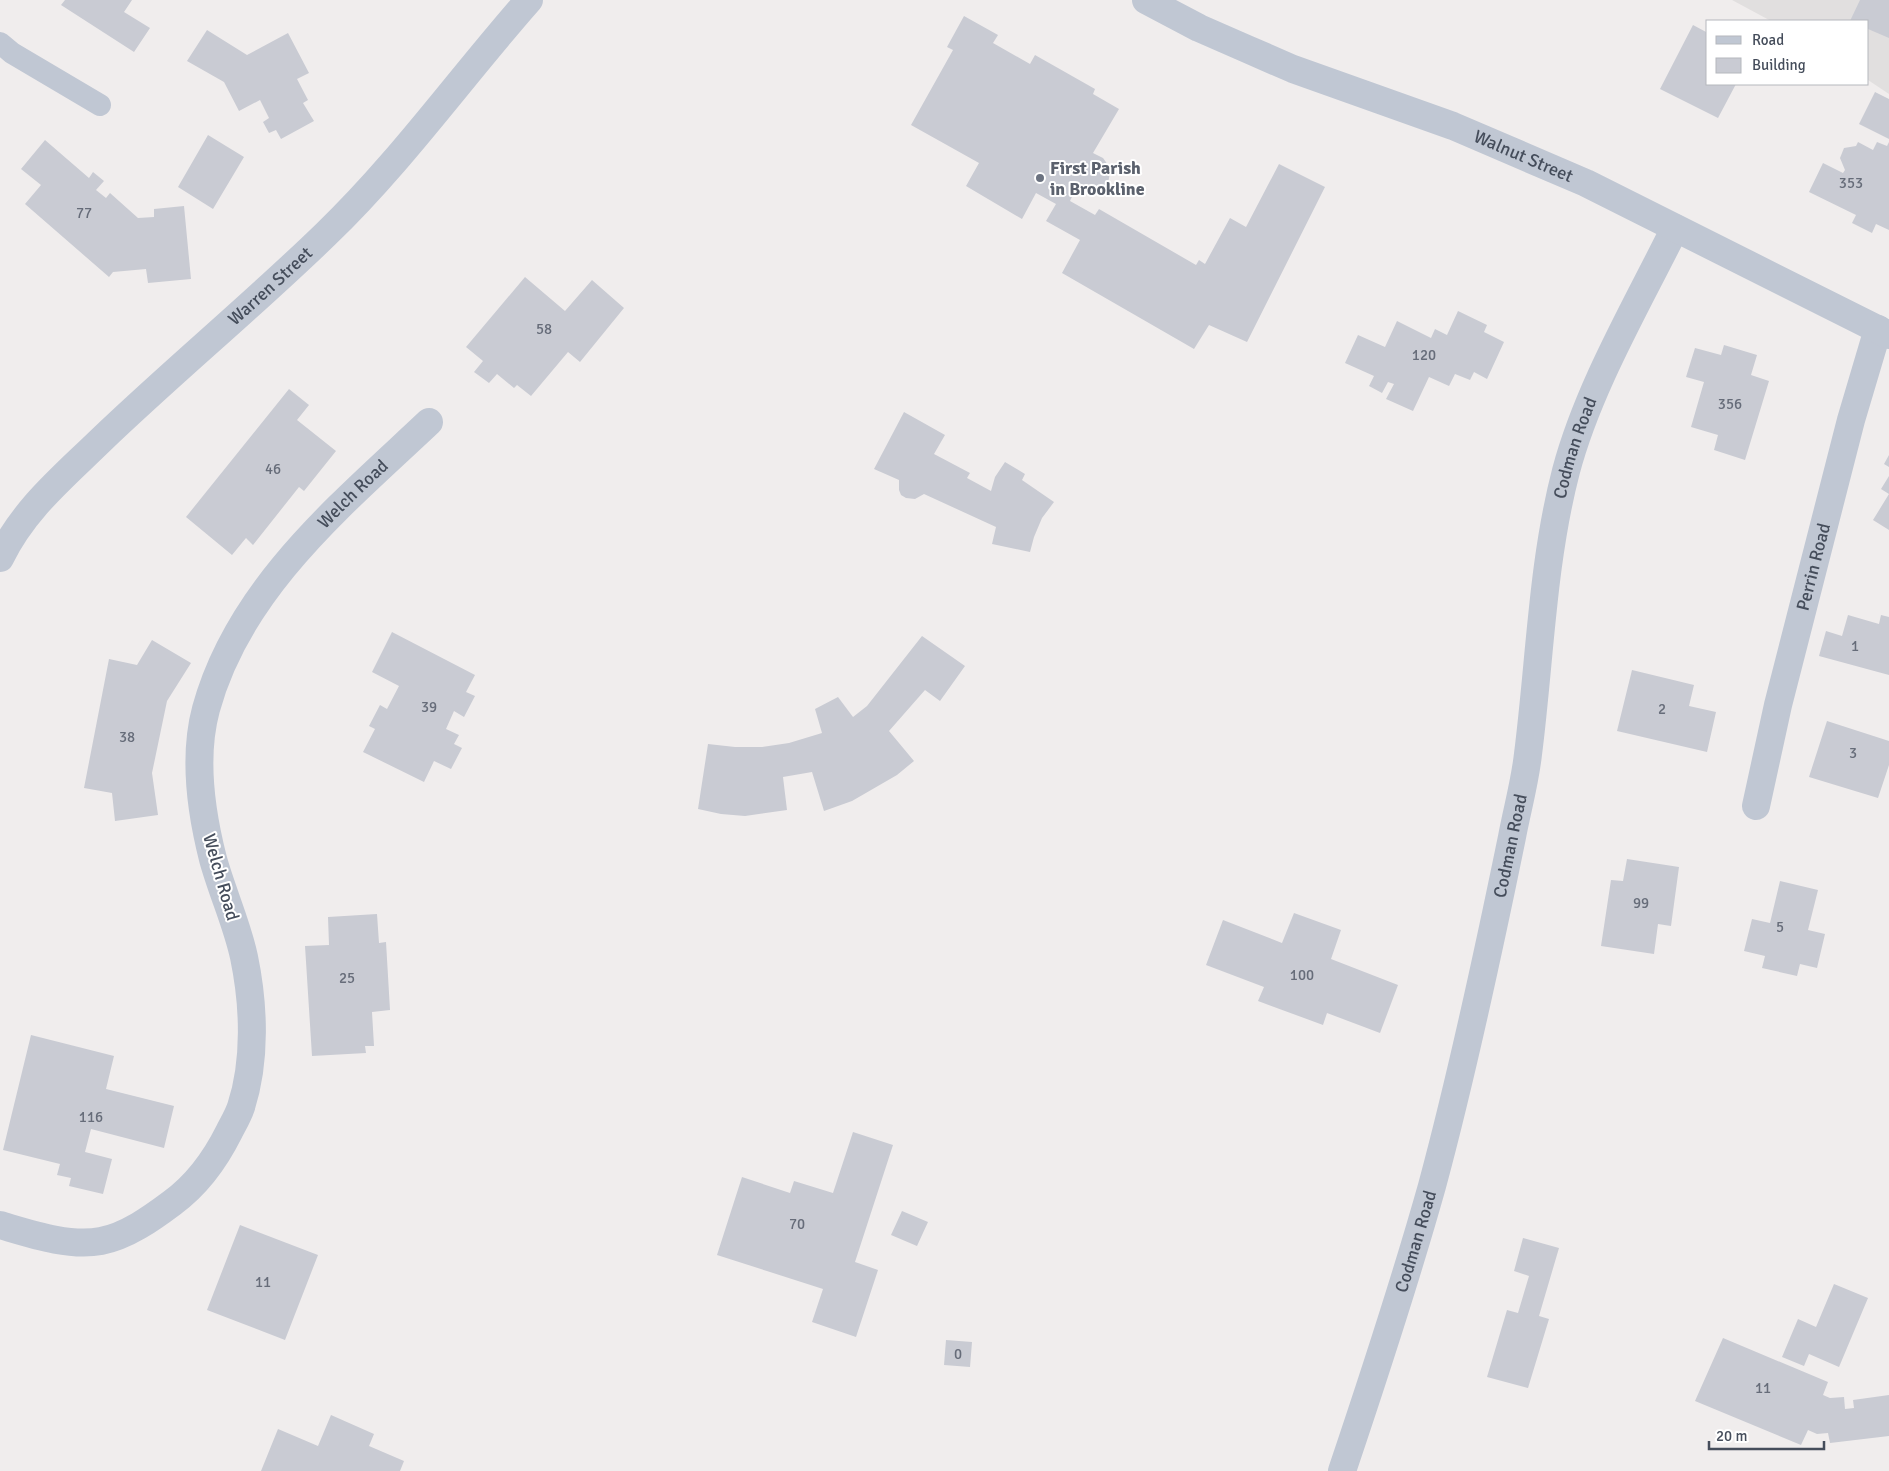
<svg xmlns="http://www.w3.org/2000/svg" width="1889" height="1471" font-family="Signika,sans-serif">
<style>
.education{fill:#e1dfdf}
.building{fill:#c9cbd3}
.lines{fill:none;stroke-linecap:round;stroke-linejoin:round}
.service{stroke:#c0c7d3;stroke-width:22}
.minor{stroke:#c0c7d3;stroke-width:28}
.tertiary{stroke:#c0c7d3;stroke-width:28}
.worship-dot{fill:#6b7280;stroke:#fff;stroke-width:2}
.labels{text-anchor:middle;stroke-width:4;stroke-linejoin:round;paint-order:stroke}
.number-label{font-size:15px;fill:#666c79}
.street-label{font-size:18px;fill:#454d5b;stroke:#fff}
.worship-label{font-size:18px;font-weight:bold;fill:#5b616d;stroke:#fff;text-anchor:start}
</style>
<rect width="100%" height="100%" fill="#f0eded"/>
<path class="education" d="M1732,0H1889V94L1868,80V21H1771Z"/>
<path class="building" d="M65,0H132L124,12L150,28L134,52L61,5Z
M1860,0H1889V38L1868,29V21H1850Z
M964,16L998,35L993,43L1030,64L1035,55L1095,89L1093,94L1119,109L1093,153L1103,158L1108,165L1110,173L1108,183L1102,190L1093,194L1084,193L1076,188L1070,201L1095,215L1099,209L1196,265L1199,260L1205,264L1230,218L1246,227L1279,164L1325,187L1247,342L1209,325L1194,349L1062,273L1080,240L1046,221L1056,204L1036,193L1022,219L966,186L979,163L911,125L953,50L947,47Z
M1693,25L1708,33V84H1736L1718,118L1660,89Z
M207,30L247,55L288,33L309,73L297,79L308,100L303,103L314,121L281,139L276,130L269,133L263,122L269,118L260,100L239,111L224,82L187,61Z
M1875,92L1889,99V139L1859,124Z
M208,135L244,157L213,209L178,187Z
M45,140L89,178L93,172L104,181L96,190L106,198L110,193L138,218L154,217V209L184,206L191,279L148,283L146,269L113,272L109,277L25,204L41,185L21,169Z
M1858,142L1873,150L1877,142L1887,146L1889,142V230L1876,224L1872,233L1852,223L1856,215L1809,192L1823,163L1843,173L1845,170L1840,158L1844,148L1856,146Z
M525,277L565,311L592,280L624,308L580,362L568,352L531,396L517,385L514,388L497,374L489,383L474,372L483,361L466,347Z
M1458,311L1487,325L1484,332L1504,342L1487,379L1474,372L1470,380L1455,374L1449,386L1429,377L1413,411L1386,399L1394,384L1388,382L1382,393L1369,386L1374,376L1345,363L1358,335L1385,347L1397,321L1431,338L1435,329L1447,335Z
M1724,345L1757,355L1751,375L1769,381L1745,460L1714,450L1718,435L1691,427L1704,382L1686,377L1695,348L1721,355Z
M289,389L309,405L297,420L336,451L304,491L299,487L253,545L246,538L232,555L186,517Z
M904,412L945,435L934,454L970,473L967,478L991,491L995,477L1005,462L1025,474L1022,480L1054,502L1042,518L1034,537L1030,552L992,544L996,527L924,494L915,499L906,498L901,495L899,490V480L874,469Z
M1889,455V467L1884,464Z
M1889,476V530L1873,520L1889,494L1881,489Z
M1848,615L1879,624L1881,615L1889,617V675L1819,656L1826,631L1842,636Z
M392,632L475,675L466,692L475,696L464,717L454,711L446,729L459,735L454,744L462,748L451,769L434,761L424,782L363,752L375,729L369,726L380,705L387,709L399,686L372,672Z
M922,636L965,666L940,701L925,690L889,731L914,761L897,775L852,801L824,811L812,772L783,777L787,810L745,816L721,814L698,809L708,744L735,747H762L789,743L822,733L815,709L838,697L853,717L867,706Z
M152,640L191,663L167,701L152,773L158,815L115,821L112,793L84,788L109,659L137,665Z
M1632,670L1694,685L1689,706L1716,712L1707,752L1617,731Z
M1827,721L1889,741V765L1878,798L1809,777Z
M1627,859L1679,867L1671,926L1658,924L1654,954L1601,946L1611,880L1623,881Z
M1780,881L1818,890L1808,930L1825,934L1817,968L1800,964L1797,976L1762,968L1765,956L1744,951L1752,919L1770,923Z
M1294,913L1341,930L1331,959L1398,985L1380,1033L1327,1013L1323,1025L1258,1001L1264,987L1206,965L1223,920L1282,943Z
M377,914L379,943L386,942L390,1010L372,1012L374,1046H365L366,1053L312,1056L305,946L329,945L328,917Z
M31,1035L114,1056L106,1089L174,1106L164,1148L91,1129L85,1152L112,1159L103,1194L69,1186L71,1178L57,1175L60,1164L3,1150Z
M853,1132L893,1145L855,1262L878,1270L856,1337L812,1322L823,1289L717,1255L742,1177L790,1193L794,1181L833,1193Z
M902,1211L928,1222L917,1246L891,1235Z
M240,1225L318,1255L285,1340L207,1310Z
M1523,1238L1559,1248L1539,1316L1549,1319L1528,1388L1487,1377L1507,1310L1518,1313L1529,1276L1514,1271Z
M1834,1284L1868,1298L1839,1367L1809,1354L1804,1366L1782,1357L1798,1319L1816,1327Z
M1723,1338L1828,1382L1823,1395L1830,1398L1844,1397L1845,1409L1854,1408L1853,1400L1889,1395V1436L1830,1443L1828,1433L1817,1434L1808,1430L1801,1445L1695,1401Z
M946,1340L972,1342L970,1367L944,1365Z
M331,1415L374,1434L369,1446L404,1461L400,1471H261L278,1429L318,1446Z"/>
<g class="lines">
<path class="service" d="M0,43L12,53L100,105"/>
<g class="minor">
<path id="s1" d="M1756,806L1778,705L1851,420L1878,329"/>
<path id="s2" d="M0,1225C31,1234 69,1247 101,1241C127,1236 152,1218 172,1203C198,1184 215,1160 229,1132C233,1124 238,1116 241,1107C256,1061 254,1005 244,957C237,924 222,892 213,859C201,812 193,757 206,709C239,588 341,505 429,422"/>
<path id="s3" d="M1342,1471C1374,1376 1405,1282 1432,1186C1463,1071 1488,954 1512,837C1517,810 1525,782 1528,754C1540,660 1542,563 1566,471C1588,388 1637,305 1675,228"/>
</g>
<g class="tertiary">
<path id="s4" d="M1146,0L1199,28L1247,49L1293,69L1453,126L1586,183L1889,335"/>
<path id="s5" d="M0,558C24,509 62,478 100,441C174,370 253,305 326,234C400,163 461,77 529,0"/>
</g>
</g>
<circle class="worship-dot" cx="1040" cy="178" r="5"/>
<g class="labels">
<g class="number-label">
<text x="1851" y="188">353</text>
<text x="84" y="218">77</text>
<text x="544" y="334">58</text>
<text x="1424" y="360">120</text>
<text x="1730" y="409">356</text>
<text x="273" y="474">46</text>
<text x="1855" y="651">1</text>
<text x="429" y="712">39</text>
<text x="1662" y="714">2</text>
<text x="127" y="742">38</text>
<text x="1853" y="758">3</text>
<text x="1641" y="908">99</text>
<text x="1780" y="932">5</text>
<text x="1302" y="980">100</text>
<text x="347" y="983">25</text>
<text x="91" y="1122">116</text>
<text x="797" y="1229">70</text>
<text x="263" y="1287">11</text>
<text x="958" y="1359">0</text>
<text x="1763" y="1393">11</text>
</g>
<g class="street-label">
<text dy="6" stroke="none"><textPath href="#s4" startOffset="409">Walnut Street</textPath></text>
<text dy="6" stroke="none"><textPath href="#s5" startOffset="385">Warren Street</textPath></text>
<text dy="6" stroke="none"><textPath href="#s3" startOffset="1052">Codman Road</textPath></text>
<text dy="6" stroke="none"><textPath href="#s2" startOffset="974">Welch Road</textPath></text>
<text dy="6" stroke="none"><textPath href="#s1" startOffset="246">Perrin Road</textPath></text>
<text dy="6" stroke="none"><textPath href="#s3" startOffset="648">Codman Road</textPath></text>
<text transform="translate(221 877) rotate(74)" y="6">Welch Road</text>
<text dy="6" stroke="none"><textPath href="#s3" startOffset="241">Codman Road</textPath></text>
</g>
<g class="worship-label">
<text x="1050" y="174">First Parish<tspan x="1050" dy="21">in Brookline</tspan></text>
</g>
</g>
<rect x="1706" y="20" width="162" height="65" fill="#ffffff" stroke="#b5b8bd"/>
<rect x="1716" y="36" width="25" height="8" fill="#c0c7d3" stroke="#b5b8bd"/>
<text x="1752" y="45" font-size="15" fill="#454d5b">Road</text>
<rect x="1716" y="58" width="25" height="15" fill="#c9cbd3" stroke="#b5b8bd"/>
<text x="1752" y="70" font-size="15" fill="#454d5b">Building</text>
<path d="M1709 1441v8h115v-8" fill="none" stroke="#454d5b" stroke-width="2.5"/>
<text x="1716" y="1441" font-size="15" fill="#454d5b" stroke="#ffffff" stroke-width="4" paint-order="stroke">20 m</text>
</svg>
